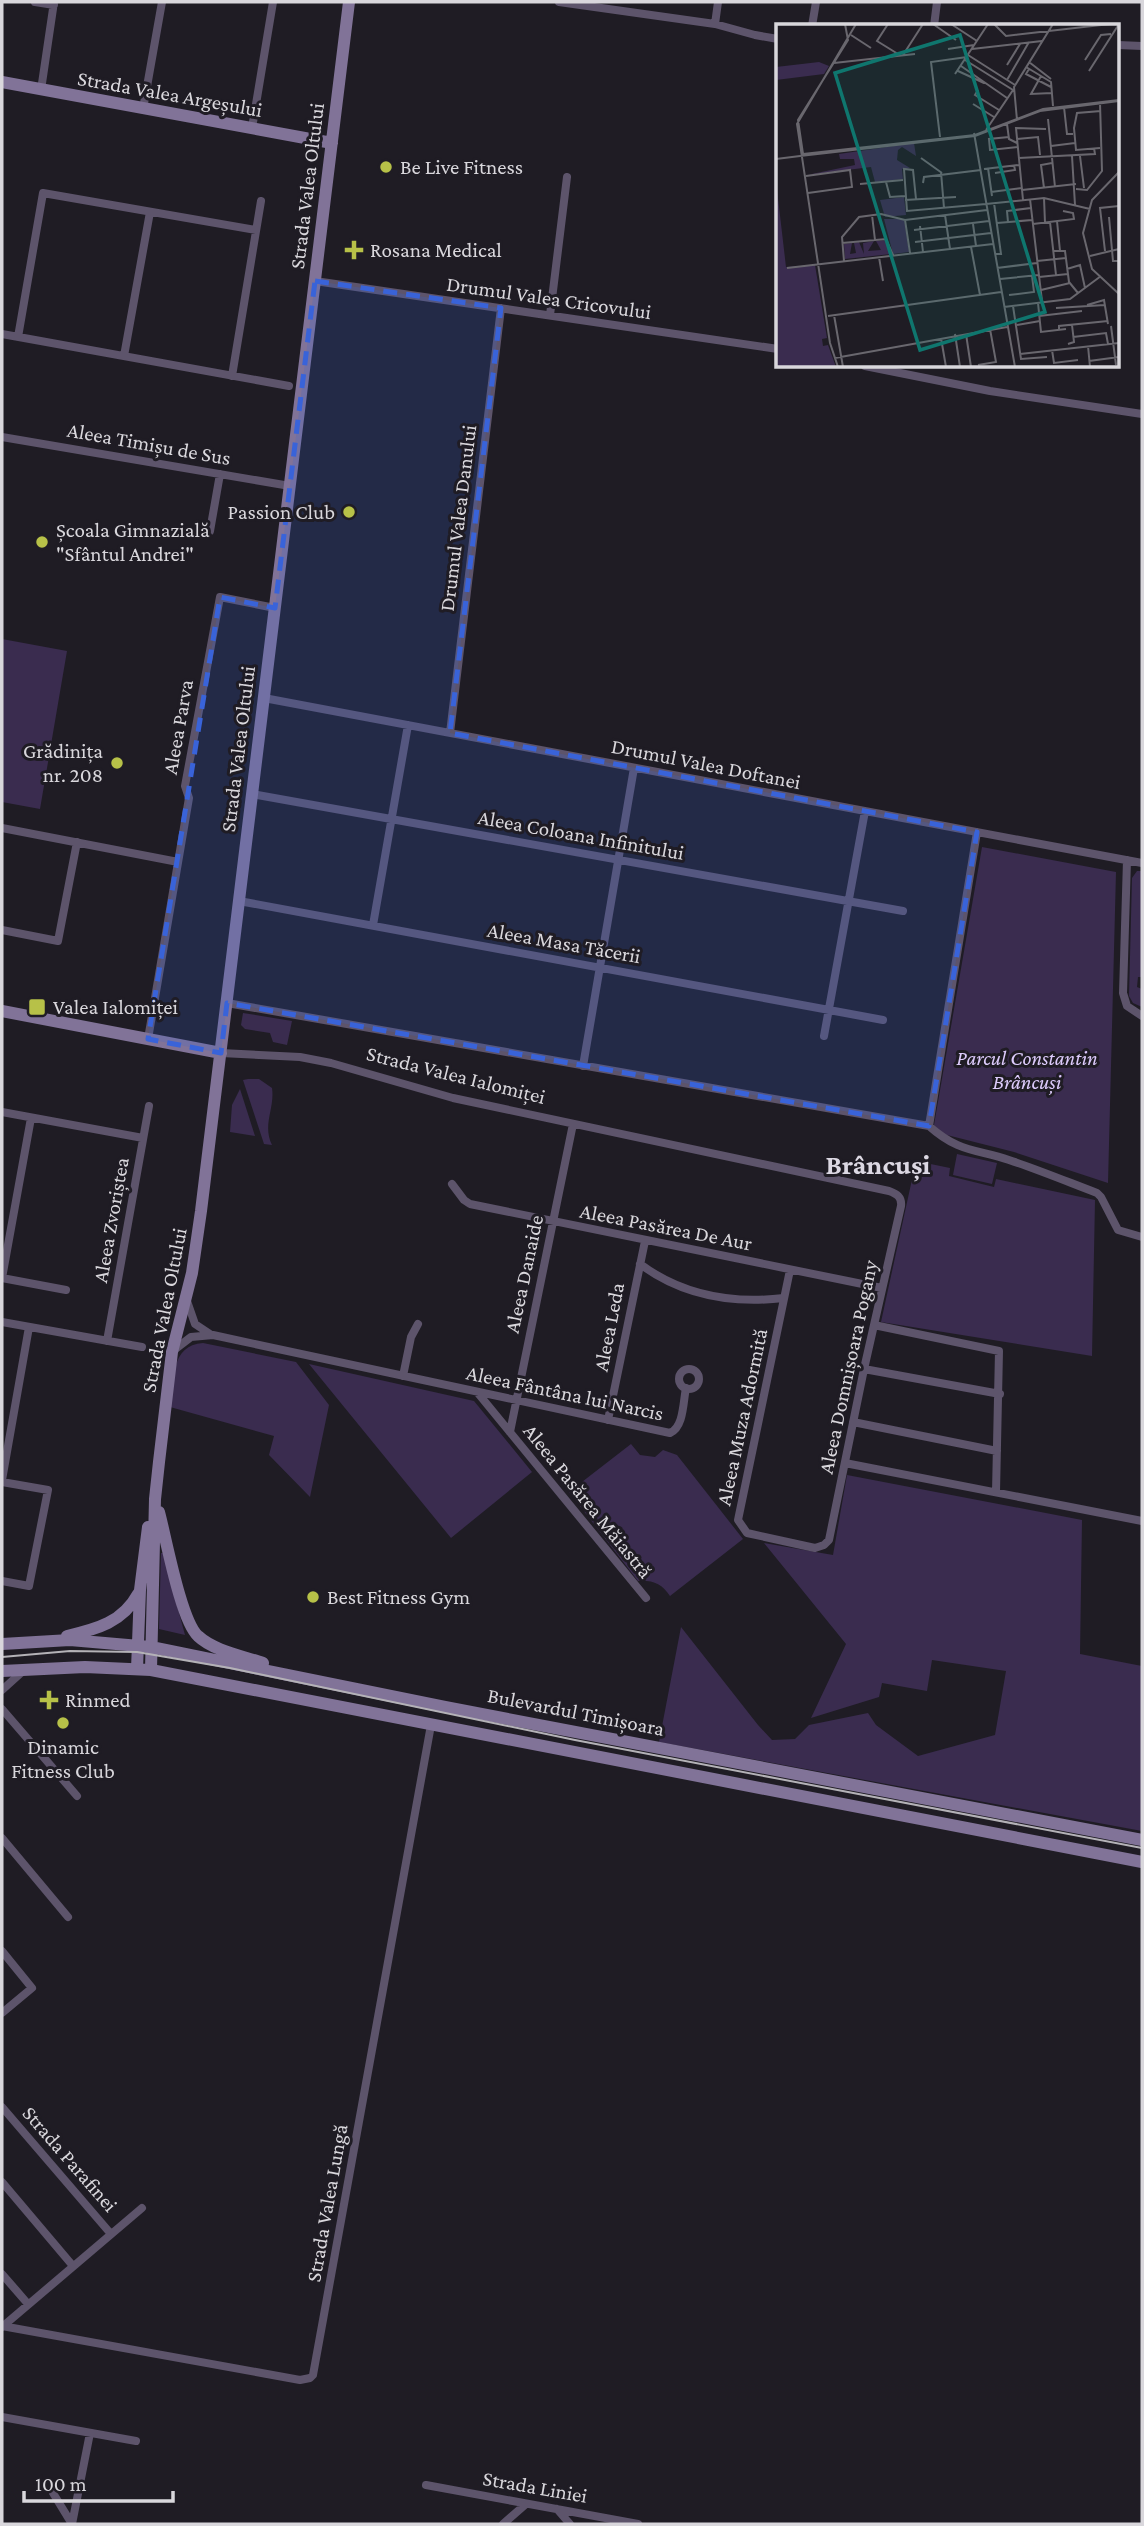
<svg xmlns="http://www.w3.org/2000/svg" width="1144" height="2526" font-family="'Crimson Pro',serif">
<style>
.green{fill:#3a2c4f}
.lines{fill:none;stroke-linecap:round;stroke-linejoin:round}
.minor{stroke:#5d546b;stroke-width:8}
.secondary{stroke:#817398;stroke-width:12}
.tram{stroke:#b4b2b7;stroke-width:2}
.marked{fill:#3963d9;fill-opacity:0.2;stroke:#3963d9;stroke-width:5;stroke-dasharray:14 9;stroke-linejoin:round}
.poi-dot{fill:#b7c148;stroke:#1f1c24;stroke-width:2.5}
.labels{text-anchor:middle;stroke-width:6;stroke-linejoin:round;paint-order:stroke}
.street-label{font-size:21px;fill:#d9d7dc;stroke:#1f1c24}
.poi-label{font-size:21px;fill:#d9d7dc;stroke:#1f1c24;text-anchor:start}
.park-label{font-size:21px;font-style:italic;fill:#ddcbfc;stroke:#1f1c24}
.district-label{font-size:28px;font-weight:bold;fill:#dcd8e3;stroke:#1f1c24}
.inset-road{fill:none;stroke:#69676e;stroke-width:2}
.view{fill:#0f766e;fill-opacity:0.15;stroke:#0f766e;stroke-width:3.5}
.inset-edge{fill:none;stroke:#d9d7dc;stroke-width:3.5}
</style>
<rect width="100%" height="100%" fill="#1f1c24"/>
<path class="green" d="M2,639L67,651L40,809L2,802Z
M982,847L1116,872L1108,1183L1014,1152L943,1134L934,1125Z
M1137,871H1142V977H1138L1137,987L1142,989V1007L1133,1003L1129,996L1132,878Z
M243,1013L292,1021L287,1045L273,1042L270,1033L245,1029L241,1025Z
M248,1079H259L272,1088C275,1108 262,1125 272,1145L264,1144L243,1080Z
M240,1089L255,1136L230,1132L232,1105Z
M957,1154L997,1163L992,1184L953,1175Z
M916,1161L950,1168L949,1176L994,1187L996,1179L1095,1200L1092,1356L881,1322Z
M203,1343L296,1362L329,1405L310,1497L269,1455L274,1436L170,1407C174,1381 170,1345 203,1343Z
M309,1364L474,1401L532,1472L451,1538Z
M631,1444L640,1455L655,1457L663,1450L677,1455L743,1539L670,1596C662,1584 653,1580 638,1581L569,1492Z
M847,1475L1082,1520L1080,1654L1142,1666V1831L659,1742L681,1627L758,1725L772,1740L795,1739L809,1725L868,1713L876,1725L918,1756L995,1735L1006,1671L932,1660L927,1691L882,1683L879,1697L811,1718L846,1644L764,1543L833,1555Z
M161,1553H163L185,1635L159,1629Z"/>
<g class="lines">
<path class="minor" d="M35,2L54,5
M559,2L715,24L755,35L778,39
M715,24L718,2
M812,26L816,2
M934,26L937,2
M1118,45L1142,46
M41,90L54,2
M143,109L162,2
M252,128L273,2
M315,281L778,349
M550,315L567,177
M2,334L289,386
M18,337L43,193L256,230
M124,356L150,212
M865,366L990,391L1142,414
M232,376L261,201
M2,437L290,486
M210,531L220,474
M264,698L1142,863
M450,733L501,308
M252,794L903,911
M2,828L178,862
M1127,860L1123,993L1127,1006L1142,1016
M239,901L883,1020
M373,925L408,725
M2,930L58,941L77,842
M227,1003L929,1126C958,1152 975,1149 1009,1160C1039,1170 1068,1182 1097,1193L1101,1197L1118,1230L1142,1237
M824,1036L865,811
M148,1039L189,798L185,786L220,597L275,608
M221,1053L300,1057L331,1063L453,1098L889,1191C897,1194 902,1197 901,1206L864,1369L829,1540L824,1545L815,1548L747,1533L738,1520L790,1270
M583,1066L634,768
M2,1112L143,1138
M929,1126L977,832
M452,1184L464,1200L470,1204L882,1288
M640,1264C683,1296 732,1304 784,1298
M2,1278L31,1118
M2,1278L66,1290
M187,1301L195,1324L210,1334
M2,1322L142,1347
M874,1325L999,1351L996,1492
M107,1341L149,1106
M174,1350L191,1337L213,1335L670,1433C684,1427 683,1402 686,1388
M679 1379a10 10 0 1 1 20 0a10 10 0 1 1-20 0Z
M864,1369L1000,1394
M403,1376L411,1337L418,1324
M477,1392L646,1598
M608,1420L645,1241
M853,1422L997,1451
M510,1432L573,1124
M845,1463L1142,1521
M2,1480L29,1327
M2,1482L48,1490L29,1586L2,1581
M2,1690L23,1671
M2,1709L77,1796
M2,1838L68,1917
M2,1951L32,1988L2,2013
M2,2107L111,2234
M2,2182L73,2266
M2,2274L28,2304
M2,2326L300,2380L310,2378L313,2375L431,1725
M2,2327L142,2208
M2,2417L136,2441
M426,2485L638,2524
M53,2493L72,2524
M557,2509L570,2524
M72,2524L90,2433
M503,2524L526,2504"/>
<path class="secondary" d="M2,82L332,143
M2,1011L221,1053
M159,1512C166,1538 181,1621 198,1636C214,1651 243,1656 263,1663
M67,1636C97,1629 123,1622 138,1594
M2,1644L70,1640L151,1647L445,1707L1142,1840
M137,1669L140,1590L148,1527
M151,1670L155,1499L159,1462L172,1352L192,1273L201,1211L349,2
M2,1671L85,1667L151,1670L1142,1862"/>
<path class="tram" d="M2,1657L70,1651L137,1652L230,1668L575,1740L1142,1848"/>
</g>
<path class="marked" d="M315,281L501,308L450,733L977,832L929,1126L227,1003L221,1053L148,1039L220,597L275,608Z"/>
<g class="poi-dot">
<circle cx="386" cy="167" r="7"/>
<path d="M350.5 239.5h7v7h7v7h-7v7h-7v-7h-7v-7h7z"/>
<circle cx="349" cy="512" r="7"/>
<circle cx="42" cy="542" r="7"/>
<circle cx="117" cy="763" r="7"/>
<rect x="28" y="998" width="18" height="18" rx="3.5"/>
<circle cx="313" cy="1597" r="7"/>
<path d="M45.5 1689.5h7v7h7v7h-7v7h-7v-7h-7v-7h7z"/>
<circle cx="63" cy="1723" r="7"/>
</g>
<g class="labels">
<g class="street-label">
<text transform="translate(170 94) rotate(10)" y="7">Strada Valea Argeșului</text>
<text transform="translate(307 186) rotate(-83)" y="7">Strada Valea Oltului</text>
<text transform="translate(549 298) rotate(8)" y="7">Drumul Valea Cricovului</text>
<text transform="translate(149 444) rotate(10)" y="7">Aleea Timișu de Sus</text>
<text transform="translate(458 518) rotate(-83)" y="7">Drumul Valea Danului</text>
<text transform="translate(178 727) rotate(-80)" y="7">Aleea Parva</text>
<text transform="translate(238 749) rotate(-83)" y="7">Strada Valea Oltului</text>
<text transform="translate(706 764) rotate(11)" y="7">Drumul Valea Doftanei</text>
<text transform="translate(581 835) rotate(10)" y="7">Aleea Coloana Infinitului</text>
<text transform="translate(564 943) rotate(10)" y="7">Aleea Masa Tăcerii</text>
<text transform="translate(456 1075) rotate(14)" y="7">Strada Valea Ialomiței</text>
<text transform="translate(111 1220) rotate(-80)" y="7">Aleea Zvoriștea</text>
<text transform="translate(666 1227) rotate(11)" y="7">Aleea Pasărea De Aur</text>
<text transform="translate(524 1274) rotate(-78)" y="7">Aleea Danaide</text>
<text transform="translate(164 1310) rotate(-79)" y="7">Strada Valea Oltului</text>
<text transform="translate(609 1327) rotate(-79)" y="7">Aleea Leda</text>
<text transform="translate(848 1367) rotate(-78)" y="7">Aleea Domnișoara Pogany</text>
<text transform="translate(565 1393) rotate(12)" y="7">Aleea Fântâna lui Narcis</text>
<text transform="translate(742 1417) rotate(-78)" y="7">Aleea Muza Adormită</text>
<text transform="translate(588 1501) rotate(51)" y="7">Aleea Pasărea Măiastră</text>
<text transform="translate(576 1712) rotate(11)" y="7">Bulevardul Timișoara</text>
<text transform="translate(70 2159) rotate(49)" y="7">Strada Parafinei</text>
<text transform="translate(327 2203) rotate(-80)" y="7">Strada Valea Lungă</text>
<text transform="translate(535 2487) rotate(10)" y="7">Strada Liniei</text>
</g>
<g class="poi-label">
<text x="400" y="174">Be Live Fitness</text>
<text x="370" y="257">Rosana Medical</text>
<text x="335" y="519" text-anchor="end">Passion Club</text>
<text x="56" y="537">Școala Gimnazială<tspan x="56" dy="24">"Sfântul Andrei"</tspan></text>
<text x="103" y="758" text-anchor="end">Grădinița<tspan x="103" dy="24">nr. 208</tspan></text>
<text x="53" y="1014">Valea Ialomiței</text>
<text x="327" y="1604">Best Fitness Gym</text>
<text x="65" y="1707">Rinmed</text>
<text x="63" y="1754" text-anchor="middle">Dinamic<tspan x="63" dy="24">Fitness Club</tspan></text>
</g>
<g class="park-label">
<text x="1027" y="1065">Parcul Constantin<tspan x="1027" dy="24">Brâncuși</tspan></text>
</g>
<g class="district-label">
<text x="878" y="1174">Brâncuși</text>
</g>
</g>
<g transform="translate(776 24)">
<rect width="343" height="343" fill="#1f1c24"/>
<path d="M43,38L53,42L48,50L0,56V43ZM138,119L140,132L126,123L122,126L121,136L134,144L126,145L127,155L99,158L95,143L31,151L79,141L78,135H64L63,130ZM0,157L10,243L39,241L51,314L46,315L47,322L52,321L60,343H0ZM128,173L130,191L109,193L104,176ZM108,195H128L133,228L117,230ZM110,216L115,230L69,235L68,220L76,219L74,230L80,229L78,219L83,218L88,230L87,219L98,217L92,227L105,226L100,217Z" fill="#3a2c4f"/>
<path class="inset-road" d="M69,0L72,16L22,96L27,130L199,111L267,85L343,76M112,0L101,17L122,30M157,0L180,16M175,0L201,17M218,0L230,12L334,0M75,11L95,24M172,25L198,21M196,25L266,17M127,31L147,0M192,31L239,61M189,36L237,66L210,106M309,36L325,11L335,10M253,38L275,55M58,39L139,30M231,41L244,20M185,42L231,74M250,43L275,58L277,82M253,45L250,50L275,63M182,47L208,59M313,47L343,0M179,50L212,0M265,52L255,70L276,69M231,56L253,18M202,66L199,71L223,86M197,80L218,93M288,83L291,110H297M272,95L279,163M241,96L238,63L277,0M231,100L233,115L241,119M198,109L239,343M164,113L155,38L191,33M233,113L213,115L214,126L242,123M241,115L262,113L264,131M275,122L299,119M324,124L300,126L298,104L301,89L325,87M24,132L199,112L264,87L343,77M296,132L299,181M304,132L308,164M145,134L166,149M243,134L319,130L318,124M0,135L24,132M212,144L216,172M208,145L243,141M165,148L168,184M343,148L316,176L307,209L316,245L343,270M219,149L239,146L238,141M30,152L74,146L76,163L32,169M110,158L114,173L129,172M147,159L148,153L205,146M84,160L127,156M268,164L265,141L276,139M300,165L311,166L326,147L324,79M246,166L300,160M215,168L246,164M268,174L269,199M140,175L137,146L128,145L131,187L210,180M254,175L266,277M129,176L180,173M247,176L240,104L270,105M218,179L225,230H219M210,180L268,174L314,185M96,191L99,216M169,191L174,225M333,193L337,237H343M129,196L134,229M281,197L284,227M232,198L231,187L255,184M274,198L280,251M221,199L256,196M197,200L200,222M257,200L298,195L297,189L287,187M144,202L147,228M138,206L213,197M139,218L215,209M66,219L110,215L117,231M195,223L204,271M277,227H289L293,258L302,269M329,227L324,184L343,182M314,232L343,225M103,233L107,257M68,237L66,213L83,193L105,190L129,196L211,186M261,237L290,234M11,244L217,220M221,244L261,239M291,245L304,241L309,264M263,253L292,250M224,255L263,251M265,266L294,259M233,271L258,268L256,252M262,279L265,308L290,305M311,281L328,276L332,300M237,282L245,335L271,333M228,283L294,275L325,252M280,284L329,281M58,291L67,343M52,292L225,268M263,292L306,287M241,301L264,297M335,302L340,341M283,306V302L332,297M179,310L184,343M190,310L195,343M297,313L330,309L332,320M165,314L170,343M292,320L298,318L296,301M312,322L314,343M276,326L278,339L302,336M244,330L343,319M59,334L231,303M313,337L343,333M202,341L220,338L214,305M62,343L54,319L21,100L80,0"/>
<path class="view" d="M184,11L269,288L144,326L59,49Z"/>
<rect width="343" height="343" class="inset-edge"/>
</g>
<rect width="1144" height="2526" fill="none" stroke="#d9d7dc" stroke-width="7"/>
<path d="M24 2491v10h149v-10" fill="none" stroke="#d9d7dc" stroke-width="3.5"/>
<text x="35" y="2491" font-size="21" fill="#d9d7dc" stroke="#1f1c24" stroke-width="5" paint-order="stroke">100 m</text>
</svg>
